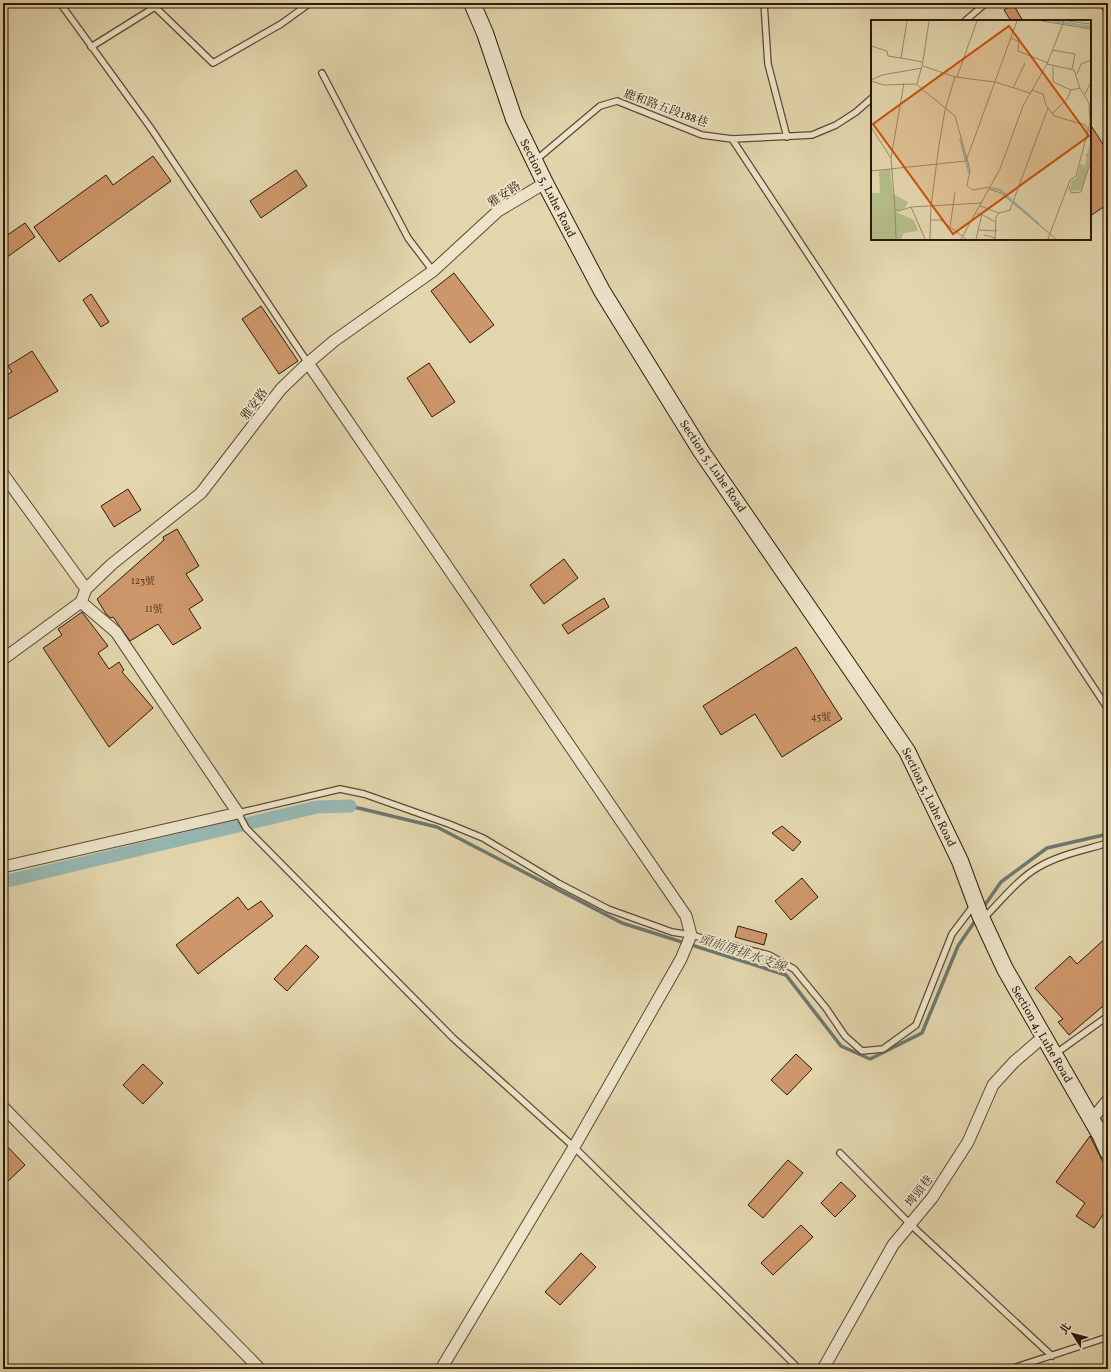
<svg xmlns="http://www.w3.org/2000/svg" width="1111" height="1372" font-family="Vollkorn,'Noto Serif TC',serif">
<style>
.lines{fill:none;stroke-linecap:round;stroke-linejoin:round}
.stream{stroke:#6d786f;stroke-width:3.5}
.canal{stroke:#97b7b2;stroke-width:13}
.building{fill:#ce976b;stroke:#2d1a0a}
.lane-casing{stroke:#5a4933;stroke-width:8}
.street-casing{stroke:#5a4933;stroke-width:13}
.secondary-casing{stroke:#2d1a0a;stroke-width:18}
.lane{stroke:#ede4ca;stroke-width:5.5}
.street{stroke:#ede4ca;stroke-width:11}
.secondary{stroke:#ede4ca;stroke-width:16}
.labels{text-anchor:middle;stroke-width:3.5;stroke-linejoin:round;paint-order:stroke}
.number-label{font-size:10px;fill:#553922}
.street-label{font-size:12px;fill:#2d1a0a;stroke:#ede4ca}
.water-label{font-size:13px;font-style:italic;fill:#4d493c;stroke:#ede4ca}
.inset-river{fill:none;stroke:#97b7b2;stroke-width:2}
.inset-road{fill:none;stroke:#9a8b6c;stroke-width:1}
.view{fill:#cc500c;fill-opacity:0.15;stroke:#cc500c;stroke-width:2}
.inset-edge{fill:none;stroke:#2d1a0a;stroke-width:2}
</style>
<rect width="100%" height="100%" fill="#e3d6ad"/>
<filter id="stains"><feTurbulence type="fractalNoise" baseFrequency=".005" numOctaves="4"/><feColorMatrix values="0 0 0 0 .2 0 0 0 0 .09 0 0 0 0 .02 0 0 0 .5 -.17"/></filter>
<radialGradient id="worn" r=".72"><stop offset=".6" stop-color="#630" stop-opacity="0"/><stop offset="1" stop-color="#630" stop-opacity=".3"/></radialGradient>
<g class="lines">
<path class="stream" d="M350,806L437,827L622,923L786,975L841,1046L870,1059L922,1033L958,946L977,918
M982,909L1001,882L1047,848L1108,834"/>
<path class="canal" d="M3,882L317,807L350,806"/>
</g>
<path class="building" d="M1013,4L1023,21H1011L1004,10Z
M1090,124L1108,152V204L1090,216Z
M153,156L171,181L59,262L34,227L106,175L113,185Z
M296,170L307,186L261,218L250,201Z
M25,223L35,237L3,260V238Z
M454,273L494,325L470,343L431,291Z
M91,294L109,322L101,327L83,300Z
M261,306L298,361L279,374L242,319Z
M32,351L58,391L3,422V377L12,372L8,366Z
M429,363L455,402L432,417L407,378Z
M128,489L141,510L114,527L101,506Z
M177,529L199,566L186,574L203,600L189,609L201,628L173,645L158,624L130,641L113,617L111,618L106,614L97,599L164,540L163,537Z
M564,559L578,578L544,604L530,585Z
M604,598L609,607L568,634L562,625Z
M82,612L108,646L98,653L109,669L119,662L124,670L122,672L153,708L109,747L43,648L62,635L58,629Z
M796,647L842,719L782,757L755,714L721,735L703,706Z
M782,826L801,842L793,851L772,833Z
M802,878L818,897L791,920L775,901Z
M238,897L248,910L261,901L273,916L198,974L176,945Z
M738,926L767,934L764,945L735,937Z
M1108,936V1002L1069,1035L1058,1022L1063,1019L1035,988L1070,956L1077,964Z
M306,945L319,957L287,991L274,979Z
M796,1054L812,1069L787,1095L771,1080Z
M143,1064L163,1083L143,1104L123,1085Z
M1090,1136L1108,1172V1207L1094,1228L1076,1216L1085,1203L1056,1182Z
M3,1142L25,1165L3,1186Z
M788,1160L803,1173L763,1218L748,1205Z
M841,1182L856,1196L835,1217L821,1203Z
M801,1225L813,1237L773,1275L761,1263Z
M581,1253L596,1267L560,1305L545,1292Z"/>
<g class="lines">
<g class="lane-casing">
<path id="lane" d="M60,3L150,127L308,363
M764,3L768,64L787,137
M1102,3L1108,11
M965,21L986,3
M91,47L155,7L213,63L281,24L310,3
M322,73L408,238L433,271
M732,139L1108,709
M536,160L600,106L617,101L702,135L732,139L812,135L836,125L856,112L872,98
M983,919C1000,902 1017,880 1037,868C1058,855 1085,850 1108,843
M1055,1054L1108,1016
M840,1153L909,1223L1052,1356
M799,1369L574,1147L453,1038L246,828L238,813L340,789L364,794L449,824L483,838L558,883L608,909L672,932L691,935L769,955L794,969L826,1008L845,1036L862,1051L883,1049L916,1025L952,934L974,905
M1010,1369L1108,1337"/>
</g>
<g class="street-casing">
<path id="street" d="M308,363L686,916L691,935L681,959L574,1147L441,1369
M3,474L86,589
M3,659L81,602L86,589L112,564L201,493L281,389L308,363L334,341L433,271L498,211L545,183
M3,867L238,813L116,632L81,602
M3,1107L260,1369
M1092,1119L1108,1100
M823,1369L893,1245L932,1198L968,1142L993,1085L1014,1062L1043,1037"/>
</g>
<g class="secondary-casing">
<path id="secondary" d="M472,3L485,33L514,119L545,183L602,291L701,451L907,751L960,861L980,915L1005,969L1101,1136L1108,1152"/>
</g>
<use href="#lane" class="lane"/>
<use href="#street" class="street"/>
<use href="#secondary" class="secondary"/>
</g>
<g class="labels">
<g class="number-label">
<text x="143" y="584">123號</text>
<text x="154" y="612">11號</text>
<text x="821" y="720">45號</text>
</g>
<g class="street-label">
<text transform="translate(666 108) rotate(20)" y="4">鹿和路五段188巷</text>
<text transform="translate(548 188) rotate(63)" y="4">Section 5, Luhe Road</text>
<text transform="translate(504 194) rotate(-33)" y="4">雅安路</text>
<text transform="translate(254 404) rotate(-53)" y="4">雅安路</text>
<text transform="translate(713 466) rotate(56)" y="4">Section 5, Luhe Road</text>
<text transform="translate(929 797) rotate(64)" y="4">Section 5, Luhe Road</text>
<text transform="translate(1042 1034) rotate(60)" y="4">Section 4, Luhe Road</text>
<text transform="translate(919 1191) rotate(-52)" y="4">埤頭巷</text>
</g>
<g class="water-label">
<text transform="translate(743 952) rotate(19)" y="5">頭前厝排水支線</text>
</g>
</g>
<g transform="translate(871 20)">
<rect width="220" height="220" fill="#e3d6ad"/>
<path d="M218,124L220,136L211,170L200,171V161L206,158L209,144L214,146L216,137L214,136L217,132ZM19,149L22,174L37,182L34,188L25,192L43,200L47,211L33,213L30,219H0V173H9L8,151Z" fill="#b5bd89"/>
<path class="inset-river" d="M183,1L220,7M89,119L98,153M120,168L129,170L141,180M143,182L168,204"/>
<path class="inset-road" d="M36,1L30,38L52,42L46,64M171,1L220,9M197,1L220,4M140,18L148,22L147,31L177,43M0,26L16,31L17,36L30,38M181,30L204,34L201,49M52,41L58,1M176,44L203,50L209,68L218,83L219,103L205,156L199,160L177,219M52,46L84,57L124,62L159,73M182,46V62L200,70L209,68M206,54L210,44L220,40M86,57L106,1M0,60L11,55L51,48M0,61L13,65L45,64L84,96L99,150L96,166L102,170L119,167M33,63L20,138L24,189L28,191L40,187L54,219M142,68L154,43M161,70L172,74L175,85L183,96L214,105L220,114M214,74L220,62M181,94L196,79L200,70M0,107L20,138M0,151L95,141L146,1M198,166L200,173L210,172L220,140M118,169L130,173L185,219M109,186L128,193M40,187L110,183M24,189L25,219M112,195L124,202M59,200H70L95,219M79,207L84,172M108,210L126,211M113,215L125,218M59,219L60,186L68,125L74,90L84,57M90,219L129,149L152,86L176,44L193,1M105,219L111,194H106M124,219L125,197L128,193L139,190L177,88"/>
<path class="view" d="M138,6L218,116L82,214L2,104Z"/>
<rect width="220" height="220" class="inset-edge"/>
</g>
<rect width="1111" height="1372" fill="none" stroke="#e3d6ad" stroke-width="16"/>
<rect x="4" y="4" width="1103" height="1364" fill="none" stroke="#2d1a0a" stroke-width="2"/>
<rect x="8" y="8" width="1095" height="1356" fill="none" stroke="#2d1a0a"/>
<g transform="translate(1073 1334) rotate(306)" stroke="#ede4ca" stroke-width="3" paint-order="stroke">
<path d="M0-3L7 15L0 10L-7 15Z" fill="#2d1a0a"/>
<text y="-6" font-size="11" font-weight="bold" text-anchor="middle" fill="#2d1a0a">北</text>
</g>
<rect width="100%" height="100%" filter="url(#stains)"/>
<rect width="100%" height="100%" fill="url(#worn)"/>
</svg>
